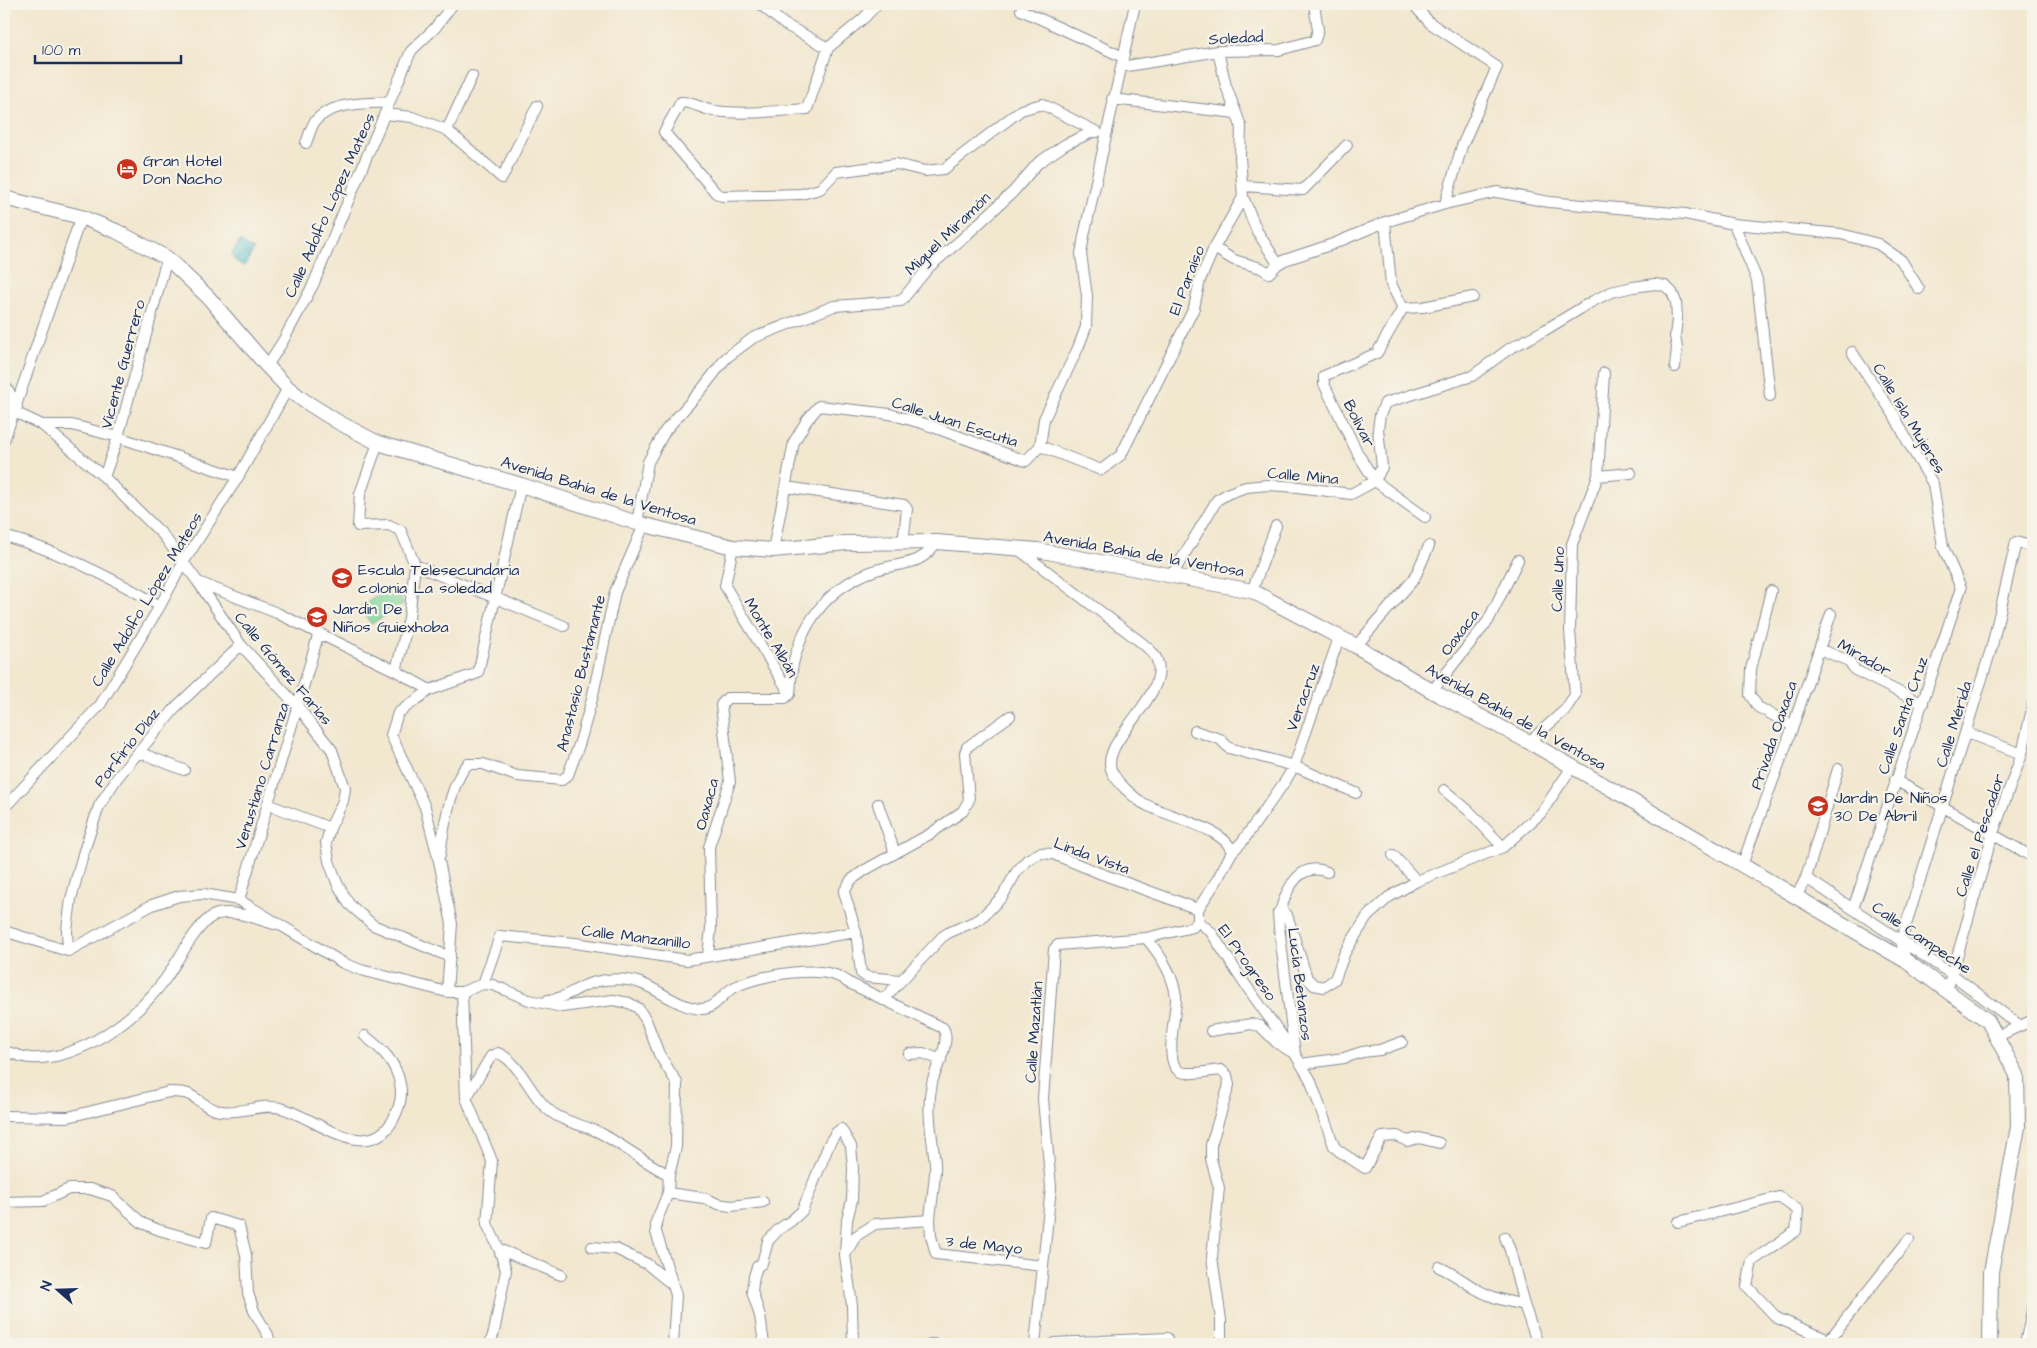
<svg xmlns="http://www.w3.org/2000/svg" width="2037" height="1348" font-family="'Architects Daughter',sans-serif">
<style>
.pitch{fill:#7dd59a;stroke:#4c827c}
.water{fill:url(#water-waves);stroke:#3a7a98}
.lines{fill:none;stroke-linecap:round;stroke-linejoin:round}
.minor-casing{stroke:#868b96;stroke-width:12}
.secondary-casing{stroke:#868b96;stroke-width:16}
.minor{stroke:#fff;stroke-width:10}
.secondary{stroke:#fff;stroke-width:14}
.labels{text-anchor:middle;stroke-width:4.5;stroke-linejoin:round;paint-order:stroke}
.street-label{font-size:16px;fill:#1b2f5e;stroke:#f7f3e8}
.poi-label{font-size:16px;fill:#1b2f5e;stroke:#f7f3e8;text-anchor:start}
</style>
<defs>
<pattern id="water-waves" width="16" height="10" patternUnits="userSpaceOnUse" patternTransform="scale(1.25)"><rect width="16" height="10" fill="#59c4d2"/><path d="M0 5q4-4 8 0t8 0" fill="none" stroke="#49a0ae"/></pattern>
</defs>
<rect width="100%" height="100%" fill="#f7f3e8"/>
<filter id="ink" filterUnits="userSpaceOnUse"><feTurbulence type="fractalNoise" baseFrequency=".02" numOctaves="2"/><feDisplacementMap in="SourceGraphic" scale="10" xChannelSelector="R" yChannelSelector="G"/><feConvolveMatrix kernelMatrix="1 2 1 2 8 2 1 2 1" color-interpolation-filters="sRGB"/></filter>
<filter id="wash" filterUnits="userSpaceOnUse"><feTurbulence type="fractalNoise" baseFrequency=".0096" numOctaves="4" result="noise"/><feDisplacementMap in="SourceGraphic" scale="20" xChannelSelector="R" yChannelSelector="G"/><feGaussianBlur stdDeviation="1.12" result="paint"/><feColorMatrix in="noise" values="0 0 0 0 0 0 0 0 0 0 0 0 0 0 0 0 0 1.4 0 .05"/><feComposite in="paint" operator="in"/></filter>
<g filter="url(#wash)">
<rect width="100%" height="100%" fill="#f2e7cf"/>
<path class="pitch" d="M393,586L404,604L371,624L360,607Z"/>
<path class="water" d="M240,241L254,250L244,266L234,260L232,254Z"/>
</g>
<g filter="url(#ink)">
<g class="lines">
<g class="minor-casing">
<path id="minor" d="M760,4L784,24L828,48L864,18L877,4
M1413,4L1430,23L1497,67L1462,146L1445,204
M1021,10L1123,57
M828,48L807,109C776,111 745,115 714,111C702,109 693,102 681,102L664,132L716,193L722,196L801,194L820,189L836,172L896,164L925,171L944,169L1021,110L1042,104L1095,131
M1121,67L1218,51L1279,50L1315,40L1318,30L1314,4
M1112,99L1236,113
M385,114L412,117L447,130L502,178L537,106
M447,130L472,76
M306,143C309,136 311,127 315,121C333,101 367,104 390,102
M1243,186L1303,190L1347,145
M1243,197L1257,231L1278,264L1285,260L1333,244L1385,222L1445,204L1497,192L1549,202L1685,214L1734,224L1841,234L1878,244L1901,260L1919,289
M1385,222L1391,284L1403,308
M1734,224L1757,280L1770,396
M1214,248L1234,260L1261,268L1269,273L1278,264
M1852,352L1894,415L1909,444L1933,484L1943,547L1961,588L1853,909
M267,366L283,341L313,285L411,51L435,28L453,4
M4,383L17,407
M4,407L42,425L104,477L163,535L198,582L241,645L298,707L332,750L345,788L343,801L330,828L326,843L329,861L337,883L349,904L373,925L450,957
M42,425H72L118,437L238,477
M4,440L81,217
M378,443L360,494L358,526L389,525L401,531L415,565L564,626
M1040,446L1101,470L1121,455L1194,308L1200,280L1214,248L1243,197L1240,157L1241,126L1226,86L1218,51
M1598,476L1631,473
M104,477L118,437L167,258
M786,487L904,505L907,509L903,543
M1425,517L1375,481L1358,454L1324,384V376L1377,353L1403,308L1423,307L1473,297
M637,523L648,462L665,431L702,389L726,358L753,338L834,306L901,301L929,267L962,239L1013,192L1038,163L1066,144L1095,131L1097,132
M4,536C59,551 111,577 160,606
M733,547L725,586L790,694
M773,550L794,442L807,420L819,406L890,414L925,424L1026,461L1040,446L1044,419L1078,348L1086,327L1087,296L1081,254L1084,236L1135,4
M1019,550L1142,643C1147,647 1155,654 1157,660C1171,696 1097,742 1112,772C1118,783 1131,795 1141,802C1162,816 1226,827 1232,852L1217,880L1198,909V921L1193,927L1146,938L1058,945L1054,949L1043,1099L1051,1187L1035,1344
M1172,575L1217,500L1229,493L1246,487L1268,485L1298,487L1351,494L1375,481L1382,467L1378,429L1380,415L1385,403L1472,376L1509,349L1545,330L1593,301L1611,292L1633,287L1655,284L1665,286L1672,292L1676,302L1677,319L1675,336L1677,348L1675,367
M198,582L277,613L396,671L430,690
M1252,591L1276,526
M1771,591L1751,669L1750,695L1758,707L1793,726
M1356,646L1414,579L1429,546
M1819,649L1849,661L1855,670L1923,704
M396,671L409,618L415,565
M1432,691L1488,621L1518,560
M790,694C791,684 791,673 793,664C804,618 832,585 876,570C900,562 922,567 936,542
M1195,731L1220,739L1229,748L1294,766L1356,793
M1967,733L2022,754
M1529,742L1565,710L1575,695L1570,631L1572,544L1598,476L1604,373
M138,752L184,770
M1895,780L2033,857
M1444,790L1468,810L1503,847
M267,804L330,828
M878,804L895,853
M4,808L100,705L160,606L183,563L238,477L288,388
M1232,852L1242,842L1286,780L1294,766L1339,638
M440,855C443,831 451,781 468,764H483L517,776L562,780L568,775L580,742L592,699L615,592L644,525
M1393,855L1417,881
M1742,865L1793,726L1831,614
M1806,878L1953,975L2019,1025
M1796,897L1806,878L1838,769
M239,900C265,811 294,722 319,632
M1281,909C1287,887 1301,861 1327,872
M1198,921L1211,932L1242,980L1295,1054L1310,1079L1334,1146L1339,1151L1365,1168L1382,1137L1397,1136L1407,1141L1419,1138L1439,1143
M4,931L68,951L152,905L179,896L203,894L239,900L343,963L361,970L447,992H462L483,984L493,985L529,1000L562,1007L613,1000L629,1003L638,1008L646,1020L659,1054L677,1083L676,1147L669,1175L668,1193L656,1222V1232L676,1295L673,1344
M1146,938C1160,954 1173,975 1176,996C1177,1012 1163,1061 1179,1071C1187,1076 1210,1071 1221,1070L1227,1075L1229,1085L1211,1145V1159L1219,1188L1212,1257L1221,1320V1344
M68,951L67,930L71,899L83,854L99,806L117,778L178,705L241,645
M708,955L711,928L709,847L730,782L721,705L727,698H785L790,694
M1906,961L1901,941L1992,646L2016,542L2033,547
M900,980L867,977L861,973L856,932L844,892L851,880L865,870L930,834L963,811L969,800L965,753L967,747L1010,716
M483,984L500,936L575,943L687,960L856,932
M1947,991L1993,833L2022,754L2033,704
M447,992L452,924L439,861L425,807L391,735L398,713L430,690L478,673L521,485
M462,992L466,1098L492,1161L487,1224L499,1249L506,1270L494,1332L490,1344
M548,1000C563,999 572,991 586,985C597,980 616,978 628,980C654,983 675,1008 702,1009C715,1009 723,993 733,988C757,975 827,962 847,982L943,1028C952,1042 935,1068 932,1083C926,1110 932,1135 935,1163C936,1178 931,1204 930,1220
M883,1000L942,937L948,933L980,919L1002,897L1017,871L1027,860L1040,853L1053,854L1099,873L1198,909
M1211,1031L1251,1024L1260,1026L1277,1043L1290,1051
M1996,1037L2033,1020
M4,1051C12,1053 21,1057 30,1058C81,1061 138,1017 166,978C177,963 200,917 218,914C236,910 257,919 274,924
M909,1054L923,1053L941,1060
M1295,1054L1279,927L1278,913L1281,909L1287,915L1307,978L1314,985L1324,987L1335,979L1345,952L1367,917L1389,897L1417,881L1503,847L1541,813L1572,767
M1301,1064L1344,1058L1362,1052L1380,1050L1402,1042
M467,1097L491,1056L498,1053C522,1063 531,1099 554,1114C569,1124 589,1126 604,1135C626,1148 647,1163 669,1175
M4,1116L68,1117L169,1092C175,1092 182,1092 188,1094C199,1099 208,1110 221,1111C242,1114 262,1103 281,1108C315,1117 367,1166 393,1120C399,1108 403,1097 400,1084C396,1062 382,1049 365,1036
M668,1193L704,1198L718,1204L731,1206L763,1202
M4,1202L43,1201L69,1189H90L112,1196L142,1223L159,1230L206,1243L211,1218L239,1226L246,1255L248,1293L254,1311L268,1335L270,1344
M1678,1222L1779,1197L1798,1210L1796,1231L1752,1261L1747,1286L1777,1318L1829,1340L1834,1344
M1505,1237L1510,1250L1524,1305L1538,1344
M592,1247L616,1249L647,1264L673,1285
M499,1249L561,1275
M846,1253L856,1236L875,1224L930,1220L931,1236L936,1254L1043,1266
M1439,1267C1453,1273 1463,1281 1476,1289C1491,1298 1508,1301 1524,1305
M1829,1340L1909,1239
M764,1344L760,1316L752,1291L754,1276L757,1267L762,1263L768,1241L779,1229L791,1221L802,1211L830,1142L836,1133L841,1129L851,1146L853,1168L852,1200L847,1220L845,1255L852,1305L853,1344
M930,1344H934
M1053,1344L1054,1343L1167,1338
M2025,1344L2033,1306"/>
</g>
<g class="secondary-casing">
<path id="secondary" d="M4,198L81,217L116,231L167,258L208,297L267,366L288,388L303,400L338,422L378,443L521,485L637,523L733,547L773,550L847,543L936,542L1037,550L1252,591L1356,646L1432,691L1529,742L1641,806L1906,961L1988,1021L2017,1075L2018,1127L1991,1272L1990,1344"/>
</g>
<use href="#minor" class="minor"/>
<use href="#secondary" class="secondary"/>
</g>
</g>
<defs>
<g id="hotel-disc" transform="scale(1.125)"><circle r="9.5" fill="#c8321e" stroke="#f7f3e8"/><path d="M-6-4.5h1.5V1H6V5H4.5V3h-9V5H-6ZM-4 0a1.8 1.8 0 1 1 3.6 0ZM.5 0V-2.5h3Q6-2.5 6 0Z" fill="#fff"/></g>
<g id="school-disc" transform="scale(1.125)"><circle r="9.5" fill="#c8321e" stroke="#f7f3e8"/><path d="M0-5L7-2L0 1L-7-2ZM-4 1L0 2.5L4 1V4Q0 6-4 4Z" fill="#fff"/></g>
</defs>
<g fill-rule="evenodd">
<use href="#hotel-disc" x="127" y="169"/>
<use href="#school-disc" x="342" y="578"/>
<use href="#school-disc" x="317" y="617"/>
<use href="#school-disc" x="1818" y="806"/>
</g>
<g class="labels">
<g class="street-label">
<text transform="translate(1236 37) rotate(-3)" y="6">Soledad</text>
<text transform="translate(329 205) rotate(-66)" y="6">Calle Adolfo López Mateos</text>
<text transform="translate(947 233) rotate(-44)" y="6">Miguel Miramón</text>
<text transform="translate(1186 280) rotate(-69)" y="6">El Paraíso</text>
<text transform="translate(122 364) rotate(-75)" y="6">Vicente Guerrero</text>
<text transform="translate(1910 418) rotate(59)" y="6">Calle Isla Mujeres</text>
<text transform="translate(955 421) rotate(18)" y="6">Calle Juan Escutia</text>
<text transform="translate(1360 423) rotate(63)" y="6">Bolivar</text>
<text transform="translate(1303 475) rotate(5)" y="6">Calle Mina</text>
<text transform="translate(599 490) rotate(17)" y="6">Avenida Bahía de la Ventosa</text>
<text transform="translate(1144 553) rotate(10)" y="6">Avenida Bahía de la Ventosa</text>
<text transform="translate(1557 579) rotate(-88)" y="6">Calle Uno</text>
<text transform="translate(146 599) rotate(-59)" y="6">Calle Adolfo López Mateos</text>
<text transform="translate(1459 632) rotate(-53)" y="6">Oaxaca</text>
<text transform="translate(772 637) rotate(59)" y="6">Monte Albán</text>
<text transform="translate(1865 657) rotate(30)" y="6">Mirador</text>
<text transform="translate(284 668) rotate(50)" y="6">Calle Gómez Farías</text>
<text transform="translate(580 673) rotate(-76)" y="6">Anastasio Bustamante</text>
<text transform="translate(1302 697) rotate(-70)" y="6">Veracruz</text>
<text transform="translate(1902 715) rotate(-71)" y="6">Calle Santa Cruz</text>
<text transform="translate(1516 716) rotate(29)" y="6">Avenida Bahía de la Ventosa</text>
<text transform="translate(1953 724) rotate(-73)" y="6">Calle Mérida</text>
<text transform="translate(1773 735) rotate(-71)" y="6">Privada Oaxaca</text>
<text transform="translate(126 747) rotate(-52)" y="6">Porfirio Díaz</text>
<text transform="translate(261 776) rotate(-73)" y="6">Venustiano Carranza</text>
<text transform="translate(706 804) rotate(-75)" y="6">Oaxaca</text>
<text transform="translate(1979 835) rotate(-72)" y="6">Calle el Pescador</text>
<text transform="translate(1092 855) rotate(20)" y="6">Linda Vista</text>
<text transform="translate(636 936) rotate(7)" y="6">Calle Manzanillo</text>
<text transform="translate(1922 937) rotate(34)" y="6">Calle Campeche</text>
<text transform="translate(1248 962) rotate(55)" y="6">El Progreso</text>
<text transform="translate(1301 984) rotate(83)" y="6">Lucía Betanzos</text>
<text transform="translate(1033 1032) rotate(-86)" y="6">Calle Mazatlán</text>
<text transform="translate(984 1244) rotate(6)" y="6">3 de Mayo</text>
</g>
<g class="poi-label">
<text x="143" y="166">Gran Hotel<tspan x="143" dy="18">Don Nacho</tspan></text>
<text x="358" y="575">Escula Telesecundaria<tspan x="358" dy="18">colonia La soledad</tspan></text>
<text x="333" y="614">Jardin De<tspan x="333" dy="18">Niños Guiexhoba</tspan></text>
<text x="1834" y="803">Jardin De Niños<tspan x="1834" dy="18">30 De Abril</tspan></text>
</g>
</g>
<rect width="2037" height="1348" fill="none" stroke="#f7f3e8" stroke-width="20"/>
<g transform="translate(58 1290) rotate(290)" stroke="#f7f3e8" stroke-width="4" paint-order="stroke">
<path d="M0-4L9 19L0 12L-9 19Z" fill="#1b2f5e"/>
<text y="-8" font-size="14" font-weight="bold" text-anchor="middle" fill="#1b2f5e">N</text>
</g>
<path d="M35 55v8h146v-8" fill="none" stroke="#1b2f5e" stroke-width="2.5"/>
<text x="42" y="55" font-size="15" fill="#1b2f5e" stroke="#f7f3e8" stroke-width="4" paint-order="stroke">100 m</text>
</svg>
